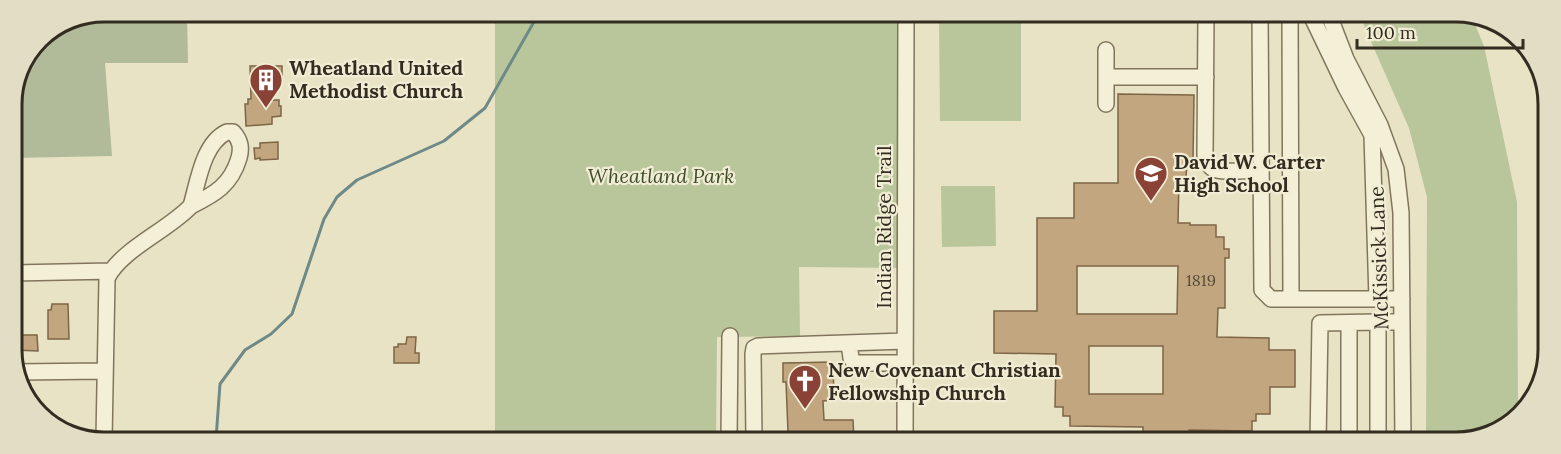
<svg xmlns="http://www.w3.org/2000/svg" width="1561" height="454" font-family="Lora,serif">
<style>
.green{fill:#b9c59b}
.cemetery{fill:#b1bb99}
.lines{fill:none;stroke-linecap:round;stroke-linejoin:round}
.stream{stroke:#6e8987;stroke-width:3}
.building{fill:#c2a680;stroke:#7d6546;stroke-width:1.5;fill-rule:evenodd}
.minor-casing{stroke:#81765d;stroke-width:18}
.minor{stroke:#f4f0d7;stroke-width:15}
.labels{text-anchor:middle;stroke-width:4.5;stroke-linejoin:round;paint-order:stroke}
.number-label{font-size:16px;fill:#574a38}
.poi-label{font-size:20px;font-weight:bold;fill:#332c20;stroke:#f1edd4;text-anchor:start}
.park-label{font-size:20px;font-style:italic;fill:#3e4d29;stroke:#f1edd4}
.street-label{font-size:20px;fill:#332c20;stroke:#f1edd4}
.rim{fill:none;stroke:#332c20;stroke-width:3}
</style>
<rect width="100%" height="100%" fill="#e8e3c5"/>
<path class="green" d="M495,13L899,14V268L799,267L800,336L717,337L716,440H495Z
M939,14H1021V121H940Z
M1361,15H1471L1484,46L1517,202L1518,415L1513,423L1462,442H1426L1427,197L1409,128L1365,28Z
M941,186H995L996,246L942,247Z"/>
<path class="cemetery" d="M104,12H187L188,63H105L112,156L13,158L12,99L39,39Z"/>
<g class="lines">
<path class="stream" d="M216,439L220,384L245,350L271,334L292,314L324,219L337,197L357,180L444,141L485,108L539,13"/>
</g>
<path class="building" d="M250,66H282V83H272V100H279V106H281V116L272,117V124L246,126L245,104H248V99H251Z
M1118,94L1194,95L1193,160H1187L1186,179H1179L1178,223H1190V225H1216V237H1224V249H1229V258H1225V308H1218L1217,337L1269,338V350H1295V387H1270V414H1256V421H1252V431L1189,430V441H1143V427L1070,426V416H1063V407H1055L1056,354L994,353V311H1037V218H1074V183H1118ZM1077,266H1178L1177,314H1077ZM1089,346H1163V394H1089Z
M278,142V159L260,160V158L255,159L254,148H260V143Z
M52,304H68L69,339H48V310H51Z
M14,335H37L38,351L14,350Z
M407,337H416L415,353H419V363H394V347H398V344H406Z
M833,362L834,400L823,401L824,420H853L854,440H764V432H788L786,382H783V363Z"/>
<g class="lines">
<g class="minor-casing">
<path id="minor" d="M1206,14L1205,155C1207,160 1208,165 1212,168C1221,174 1249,170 1260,170
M1260,15L1262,290L1271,299H1377
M1290,15L1291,299
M1311,15L1346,88L1372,135L1377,299H1402
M1329,15L1346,59L1380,125L1396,169L1401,213L1403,442
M1106,50V104
M1106,77H1206
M227,132H233C240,140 242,147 239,158C231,185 215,194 191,206C198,182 203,143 227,132Z
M13,273L111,271
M849,343L851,358L854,363H905
M16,372L105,371
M104,439L107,278C122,249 167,231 191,206
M729,440L730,336
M754,440L753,354L754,348L758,346L905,341
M905,441L906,14
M1318,442L1320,323L1378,322
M1349,442V323
M1378,442V322H1402"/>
</g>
<use href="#minor" class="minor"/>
</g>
<defs>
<g id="building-pin" transform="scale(1.725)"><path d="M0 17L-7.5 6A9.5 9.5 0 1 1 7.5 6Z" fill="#894235" stroke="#f1edd4"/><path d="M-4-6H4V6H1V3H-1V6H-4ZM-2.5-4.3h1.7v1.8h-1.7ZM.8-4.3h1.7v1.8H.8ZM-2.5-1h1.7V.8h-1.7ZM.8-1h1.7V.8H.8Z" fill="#fff"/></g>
<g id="school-pin" transform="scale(1.725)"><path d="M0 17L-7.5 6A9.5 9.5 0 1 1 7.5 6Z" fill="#894235" stroke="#f1edd4"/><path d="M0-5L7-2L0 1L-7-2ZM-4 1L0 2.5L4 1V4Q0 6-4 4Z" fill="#fff"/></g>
<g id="church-pin" transform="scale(1.725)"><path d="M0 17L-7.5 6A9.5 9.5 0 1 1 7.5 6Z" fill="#894235" stroke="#f1edd4"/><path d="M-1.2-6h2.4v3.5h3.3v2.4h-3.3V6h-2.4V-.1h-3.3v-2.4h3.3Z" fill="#fff"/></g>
</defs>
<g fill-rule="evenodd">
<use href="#building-pin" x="266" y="80"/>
<use href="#school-pin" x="1151" y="173"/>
<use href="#church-pin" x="805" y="381"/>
</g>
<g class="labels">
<g class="number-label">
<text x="1201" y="286">1819</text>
</g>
<g class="poi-label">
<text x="289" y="75">Wheatland United<tspan x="289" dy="23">Methodist Church</tspan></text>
<text x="1174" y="169">David W. Carter<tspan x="1174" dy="23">High School</tspan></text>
<text x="828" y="377">New Covenant Christian<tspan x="828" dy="23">Fellowship Church</tspan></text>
</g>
<g class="park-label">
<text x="661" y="183">Wheatland Park</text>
</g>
<g class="street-label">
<text transform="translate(884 227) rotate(-90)" y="7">Indian Ridge Trail</text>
<text transform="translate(1379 258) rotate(-92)" y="7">McKissick Lane</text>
</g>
</g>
<path d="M0 0H1561V454H0ZM104 22H1456A82 82 0 0 1 1538 104V350A82 82 0 0 1 1456 432H104A82 82 0 0 1 22 350V104A82 82 0 0 1 104 22Z" fill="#e2dec6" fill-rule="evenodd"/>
<path class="rim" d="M104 22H1456A82 82 0 0 1 1538 104V350A82 82 0 0 1 1456 432H104A82 82 0 0 1 22 350V104A82 82 0 0 1 104 22Z"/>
<path d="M1357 39v9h166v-9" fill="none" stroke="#332c20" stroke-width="3"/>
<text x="1366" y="39" font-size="18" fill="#332c20" stroke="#f1edd4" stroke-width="4.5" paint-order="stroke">100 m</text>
</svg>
